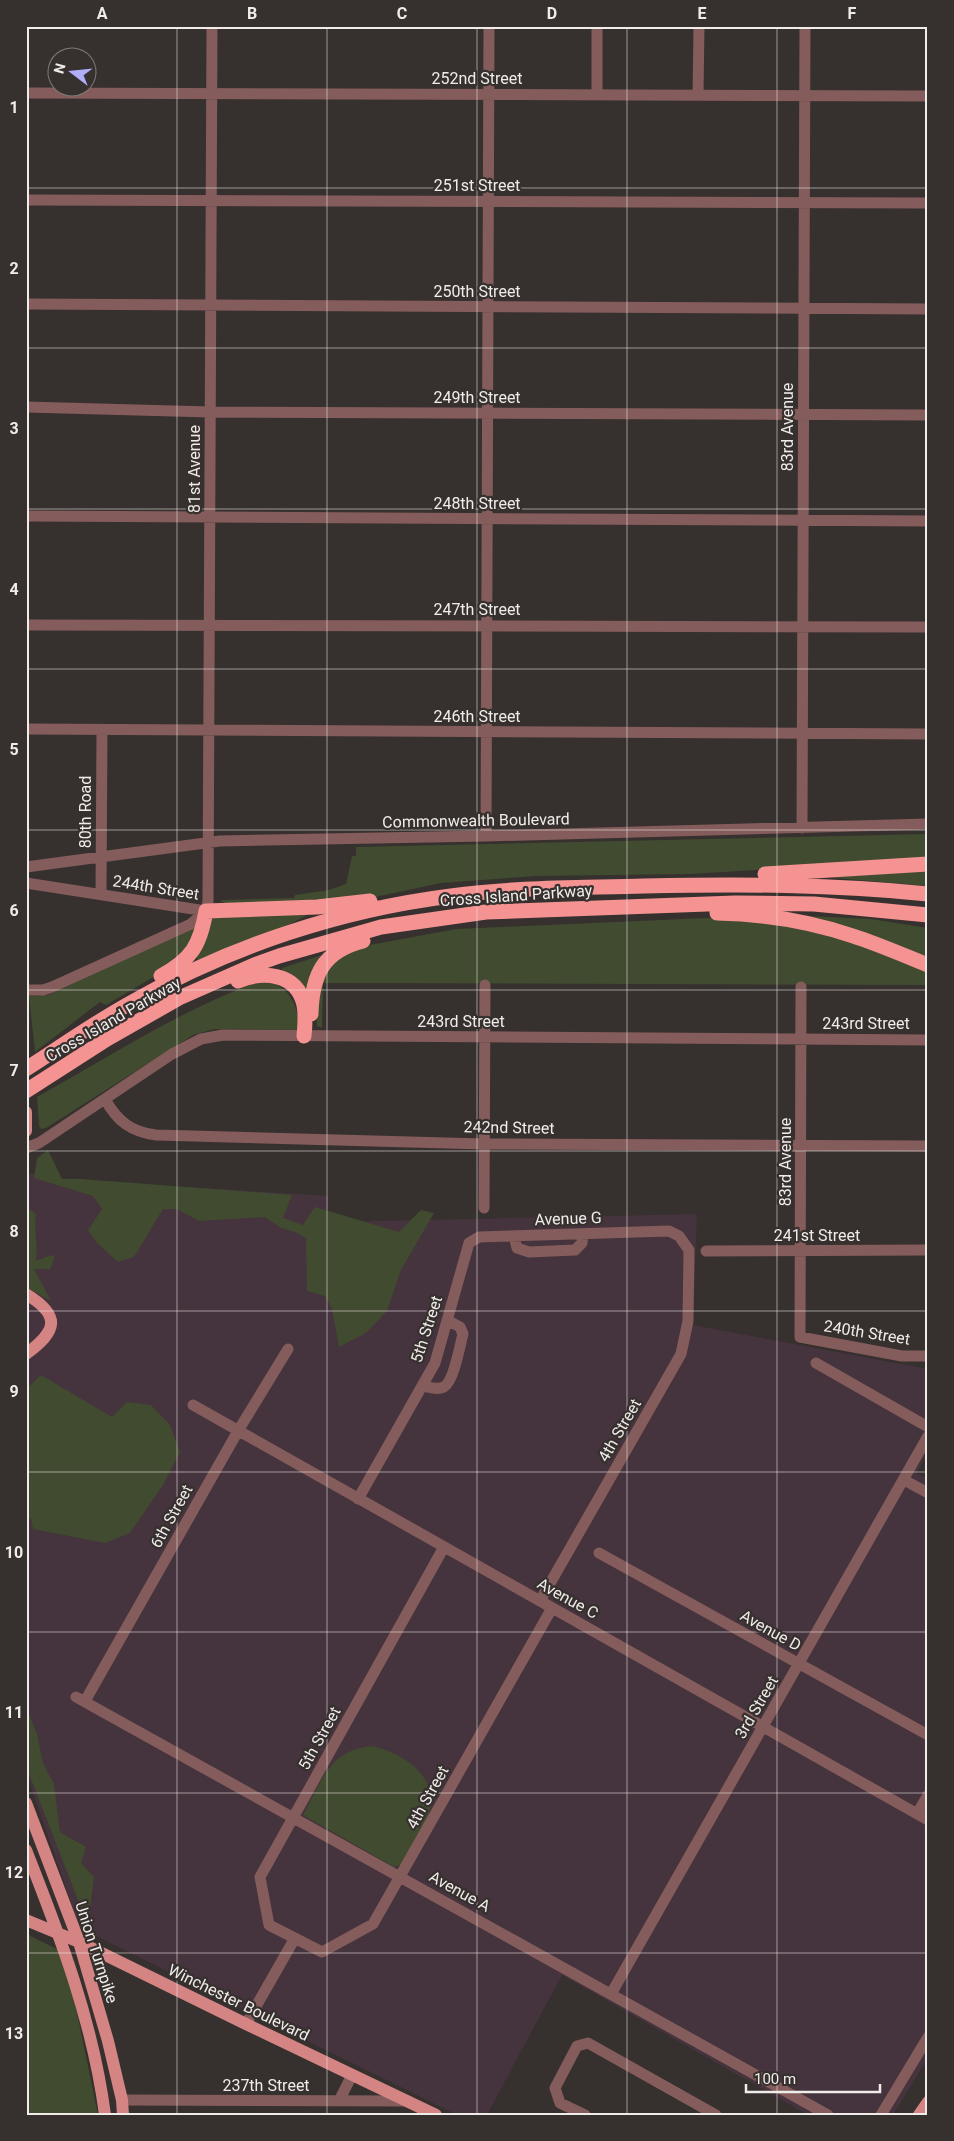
<svg xmlns="http://www.w3.org/2000/svg" width="954" height="2141" font-family="Roboto,sans-serif">
<style>
.medical{fill:#45333d}
.green{fill:#414b30}
.lines{fill:none;stroke-linecap:round;stroke-linejoin:round}
.minor{stroke:#845c5b;stroke-width:11}
.major{stroke:#d48483;stroke-width:12}
.highway{stroke:#f49392;stroke-width:15}
.grid{fill:none;stroke:#f0ecea;stroke-width:1;stroke-opacity:0.55}
.labels{text-anchor:middle;stroke-width:4.5;stroke-linejoin:round;paint-order:stroke}
.street-label{font-size:16px;fill:#f0ecea;stroke:#36302e}
.neatline{fill:none;stroke:#f0ecea;stroke-width:2}
.grid-label{font-size:16px;text-anchor:middle;font-weight:bold;fill:#f0ecea}
</style>
<rect width="100%" height="100%" fill="#36302e"/>
<path class="medical" d="M28,1173L62,1179L328,1196V1222L697,1214L693,1325L928,1369V1452L917,1473L928,1479V2058L893,2115H808L562,1975L487,2115H457L80,1928L26,1773V1184Z"/>
<path class="green" d="M928,834V859L691,874L536,876L441,883L361,900L224,907V902H221V900L294,898L295,895L329,890L346,884L352,856H356V847Z
M928,869V886L834,878V875Z
M303,910L306,916C272,934 234,945 198,960L194,955L212,915Z
M809,916L871,919L928,928V958L810,918Z
M728,917L809,928L928,968V985L323,983L322,1028L317,1026V994L331,962L359,947L456,929Z
M191,929H195L192,947L162,972L106,1005L100,1002L35,1052L29,996L48,995Z
M325,954L307,993L282,972V968Z
M255,983C260,983 266,982 271,983C291,987 298,1011 301,1027L296,1030L214,1029L193,1035L46,1128L41,1129L39,1126L37,1097C107,1058 181,1010 255,983Z
M48,1150L62,1179H81L292,1195L283,1218L303,1225L315,1207L399,1232L421,1210L434,1213L401,1270L387,1311L366,1333L339,1347L332,1309L325,1296L307,1291L306,1238L295,1232L281,1228L265,1217L199,1221L177,1209H163L134,1257L118,1262L97,1243L88,1230L102,1209L93,1196L34,1178L37,1158Z
M31,1210L36,1214C34,1230 38,1245 36,1261L51,1255L55,1257L50,1269H34L51,1301L26,1287V1211Z
M41,1375L112,1417L127,1402L151,1405L170,1425L180,1452L163,1485L130,1533L105,1543L33,1529L31,1519L26,1517V1389Z
M26,1707L37,1734L43,1763L54,1784L60,1832L86,1847L81,1863L94,1877L88,1926L26,1766Z
M371,1746C402,1752 440,1776 429,1813C424,1830 411,1848 402,1864L394,1867L303,1815C322,1781 328,1751 371,1746Z
M26,1934L61,1951L73,1993L98,2115H26Z"/>
<g class="lines">
<path class="minor" d="M26,93L928,96
M597,95V26
M698,95L699,26
M26,200L928,203
M26,304L928,309
M26,407L210,412L928,415
M26,516L928,521
M26,625L928,627
M26,729L928,734
M802,828L805,26
M486,836L489,26
M26,867L220,841L486,836L928,824
M26,883L206,911
M101,894L102,730
M801,987L800,1337L902,1356H928
M26,990H43L52,987L191,924L206,911L208,901L212,26
M105,1099C117,1121 131,1132 156,1135L484,1144L928,1146
M26,1148L39,1143L172,1054L201,1039L223,1035L928,1040
M484,1208L485,985
M514,1236L517,1248L529,1252L575,1250L582,1243L583,1234
M706,1251L928,1250
M816,1363L928,1427
M422,1386C429,1387 439,1391 445,1386C454,1380 460,1345 463,1334L460,1327L447,1320
M193,1405L928,1820
M904,1480L928,1493
M358,1499L435,1363L469,1243L479,1237L669,1231L679,1236L689,1250L688,1321L681,1354L540,1601
M444,1547L260,1877L269,1925L322,1952L373,1924L552,1608
M599,1553L928,1735
M76,1697L828,2115
M85,1701L238,1431L288,1349
M917,1814L928,1795
M611,1994L928,1436
M246,2024L295,1938
M122,2100L408,2101
M339,2101L352,2075
M585,2115L560,2103L555,2088L577,2046L588,2043L716,2115
M881,2115L928,2037"/>
<path class="major" d="M26,1112V1131
M26,1294C62,1316 57,1331 26,1354
M26,1803L79,1942L108,2041L122,2100L123,2115
M26,1850C60,1936 93,2022 105,2115
M26,1920L79,1942L246,2024L436,2115
M919,2115L928,2102"/>
<path class="highway" d="M765,874L928,864
M717,913C763,914 809,921 853,936C878,944 903,955 928,965
M161,976C192,959 200,945 206,911L317,907L370,901
M238,981C262,971 297,972 304,1005C306,1015 305,1026 304,1036
M311,1014C312,975 323,951 363,941
M26,1069C62,1046 97,1021 134,1001C231,946 340,910 451,896C515,887 580,888 644,886C740,884 833,884 928,894
M26,1091L107,1039L179,998L254,965L279,956L381,927L486,912L735,903L814,904L928,915"/>
</g>
<path class="grid" d="M177,26V2115M327,26V2115M477,26V2115M627,26V2115M777,26V2115M26,188H928M26,348H928M26,509H928M26,669H928M26,830H928M26,990H928M26,1151H928M26,1311H928M26,1472H928M26,1632H928M26,1793H928M26,1953H928"/>
<g class="labels">
<g class="street-label">
<text x="477" y="84">252nd Street</text>
<text x="477" y="191">251st Street</text>
<text x="477" y="297">250th Street</text>
<text x="477" y="403">249th Street</text>
<text transform="translate(787 427) rotate(-90)" y="6">83rd Avenue</text>
<text transform="translate(194 469) rotate(-90)" y="6">81st Avenue</text>
<text x="477" y="509">248th Street</text>
<text x="477" y="615">247th Street</text>
<text x="477" y="722">246th Street</text>
<text transform="translate(85 812) rotate(-90)" y="6">80th Road</text>
<text transform="translate(476 820) rotate(-1)" y="6">Commonwealth Boulevard</text>
<text transform="translate(156 887) rotate(9)" y="6">244th Street</text>
<text transform="translate(516 895) rotate(-4)" y="6">Cross Island Parkway</text>
<text transform="translate(113 1019) rotate(-30)" y="6">Cross Island Parkway</text>
<text x="461" y="1027">243rd Street</text>
<text x="866" y="1029">243rd Street</text>
<text transform="translate(509 1127) rotate(1)" y="6">242nd Street</text>
<text transform="translate(785 1162) rotate(-90)" y="6">83rd Avenue</text>
<text transform="translate(568 1218) rotate(-2)" y="6">Avenue G</text>
<text x="817" y="1241">241st Street</text>
<text transform="translate(426 1329) rotate(-72)" y="6">5th Street</text>
<text transform="translate(867 1332) rotate(9)" y="6">240th Street</text>
<text transform="translate(619 1430) rotate(-60)" y="6">4th Street</text>
<text transform="translate(171 1516) rotate(-61)" y="6">6th Street</text>
<text transform="translate(568 1598) rotate(29)" y="6">Avenue C</text>
<text transform="translate(771 1630) rotate(29)" y="6">Avenue D</text>
<text transform="translate(756 1707) rotate(-60)" y="6">3rd Street</text>
<text transform="translate(319 1738) rotate(-61)" y="6">5th Street</text>
<text transform="translate(427 1797) rotate(-61)" y="6">4th Street</text>
<text transform="translate(460 1891) rotate(29)" y="6">Avenue A</text>
<text transform="translate(97 1952) rotate(72)" y="6">Union Turnpike</text>
<text transform="translate(239 2002) rotate(26)" y="6">Winchester Boulevard</text>
<text x="266" y="2091">237th Street</text>
</g>
</g>
<rect width="954" height="2141" fill="none" stroke="#36302e" stroke-width="55"/>
<g transform="translate(72 72) rotate(286)"><circle r="24" fill="#36302e" stroke="#807b79"/>
<path d="M0-4L9 19L0 12L-9 19Z" fill="#b0aefa"/>
<text y="-8" font-size="14" font-weight="bold" text-anchor="middle" fill="#f0ecea">N</text>
</g>
<path d="M746 2084v8h134v-8" fill="none" stroke="#f0ecea" stroke-width="2.5"/>
<text x="754" y="2084" font-size="15" fill="#f0ecea" stroke="#36302e" stroke-width="4" paint-order="stroke">100 m</text>
<rect x="28" y="28" width="898" height="2086" class="neatline"/>
<g class="grid-label">
<text x="102" y="19">A</text>
<text x="252" y="19">B</text>
<text x="402" y="19">C</text>
<text x="552" y="19">D</text>
<text x="702" y="19">E</text>
<text x="852" y="19">F</text>
<text x="14" y="113">1</text>
<text x="14" y="274">2</text>
<text x="14" y="434">3</text>
<text x="14" y="595">4</text>
<text x="14" y="755">5</text>
<text x="14" y="916">6</text>
<text x="14" y="1076">7</text>
<text x="14" y="1237">8</text>
<text x="14" y="1397">9</text>
<text x="14" y="1558">10</text>
<text x="14" y="1718">11</text>
<text x="14" y="1878">12</text>
<text x="14" y="2039">13</text>
</g>
</svg>
